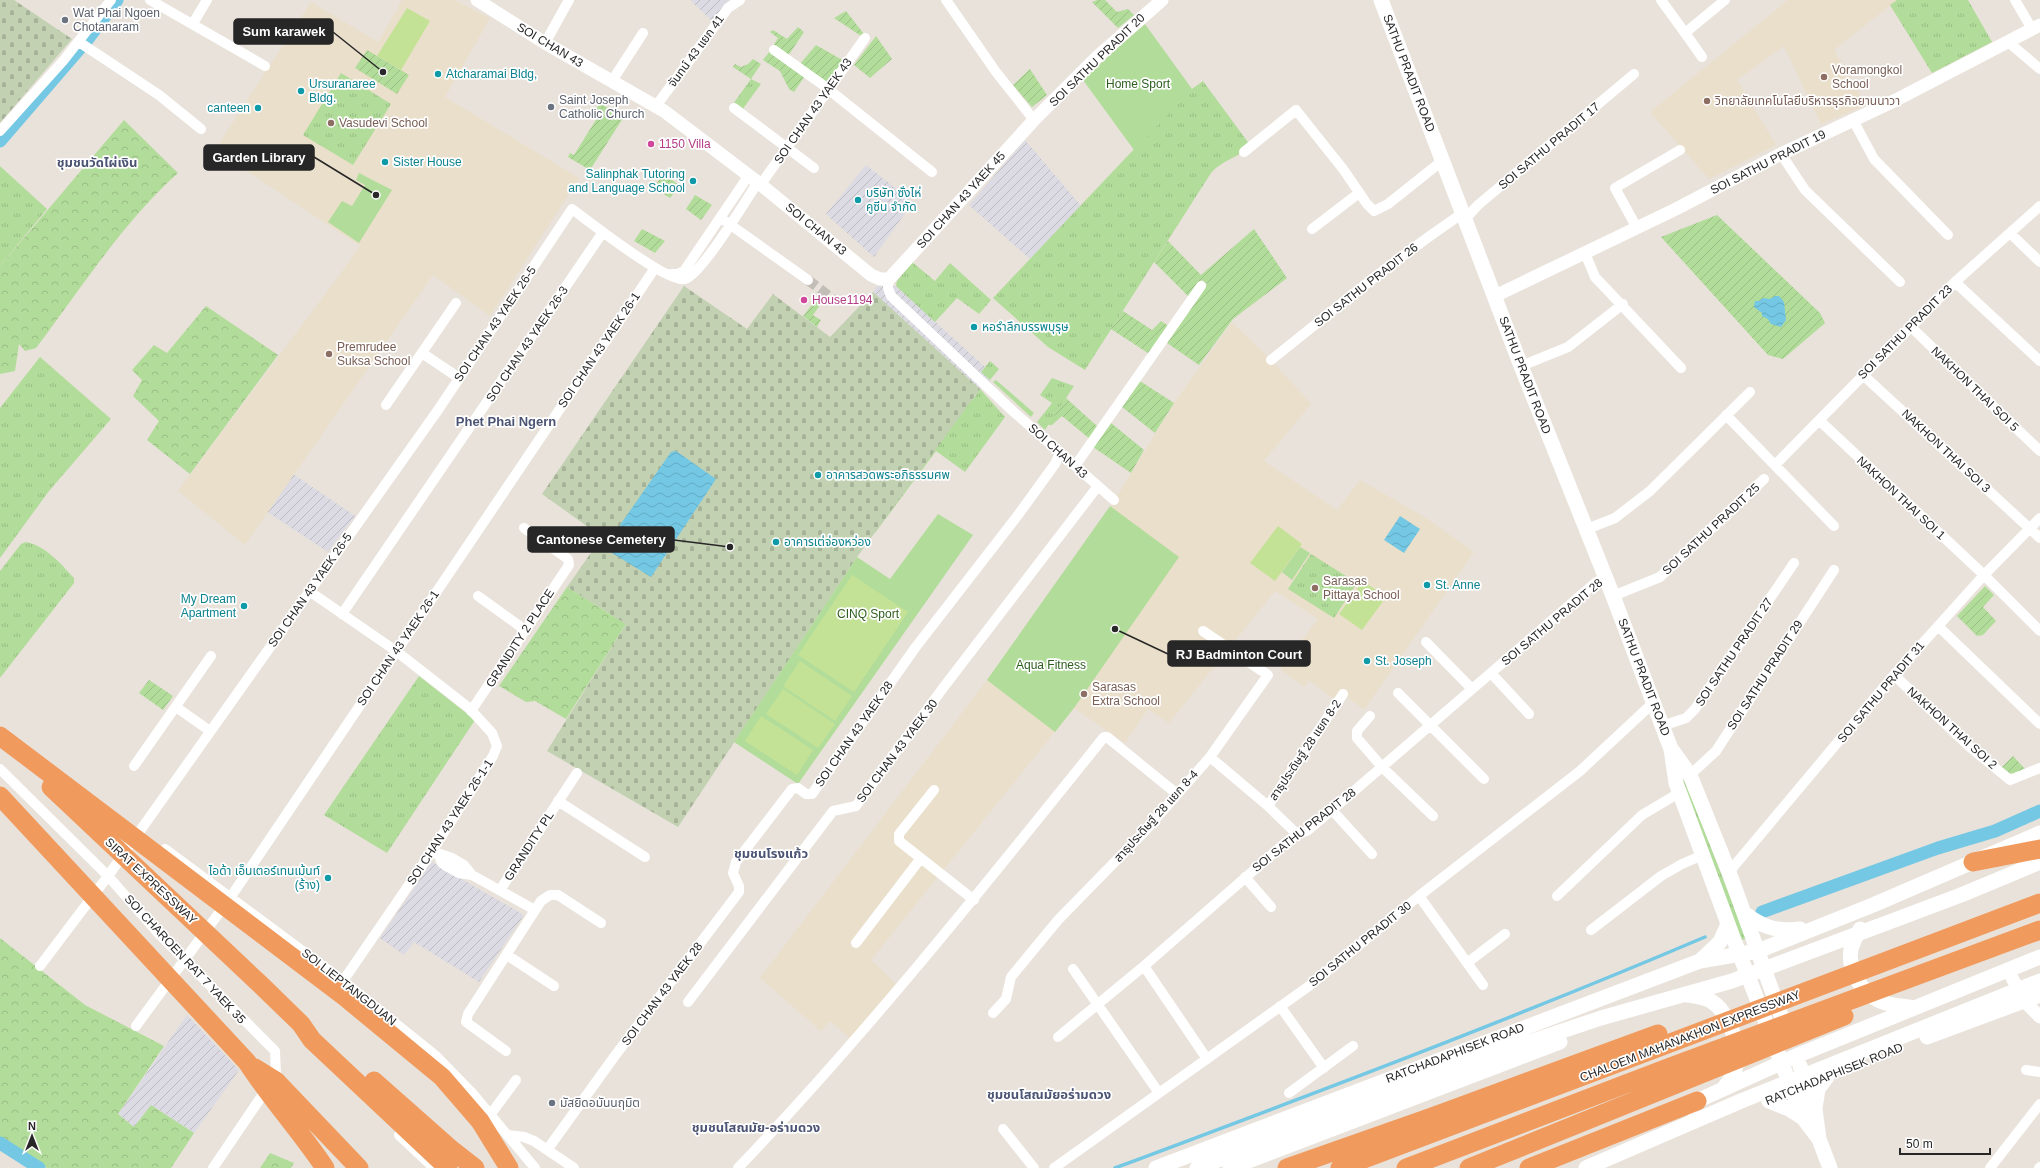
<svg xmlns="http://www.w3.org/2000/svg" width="2040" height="1168" font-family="Arial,'Noto Sans Thai',sans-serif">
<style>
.industrial{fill:url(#industrial-furrows)}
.education{fill:#eadfca}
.grass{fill:url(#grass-tufts)}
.forest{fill:url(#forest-crowns)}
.cemetery{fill:url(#cemetery-stones)}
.park{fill:#b2dc9a}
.garden{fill:url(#garden-furrows)}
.pitch{fill:#c3e296}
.water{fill:url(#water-waves)}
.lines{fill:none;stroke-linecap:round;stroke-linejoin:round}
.stream{stroke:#74c8e4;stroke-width:3.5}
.canal{stroke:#74c8e4;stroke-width:13}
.minor-tunnel{stroke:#c2bdb6;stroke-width:10;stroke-dasharray:10 5;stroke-linecap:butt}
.minor{stroke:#fff;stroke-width:10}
.tertiary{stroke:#fff;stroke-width:13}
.secondary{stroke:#fff;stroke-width:15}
.motorway{stroke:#f09b5d;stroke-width:19}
.worship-dot{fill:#6b7280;stroke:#fff;stroke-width:1.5}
.culture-dot{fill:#0f9aa8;stroke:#fff;stroke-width:1.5}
.education-dot{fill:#8d6e63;stroke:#fff;stroke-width:1.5}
.hotel-dot{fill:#d1479c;stroke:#fff;stroke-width:1.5}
.labels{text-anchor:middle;stroke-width:3.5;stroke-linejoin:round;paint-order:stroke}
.worship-label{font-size:12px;fill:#5b616d;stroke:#fff;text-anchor:start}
.street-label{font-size:12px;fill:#272727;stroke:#fff}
.education-label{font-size:12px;fill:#785e54;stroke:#fff;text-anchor:start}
.culture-label{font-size:12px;fill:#0d838f;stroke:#fff;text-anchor:start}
.park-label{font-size:12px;fill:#2d5d1f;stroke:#fff}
.hotel-label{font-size:12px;fill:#b23c85;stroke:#fff;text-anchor:start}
.neighbourhood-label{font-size:13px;font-weight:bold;fill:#4c5474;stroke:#fff}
.leader{fill:none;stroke:#272727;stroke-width:1.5}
.callout-dot{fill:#272727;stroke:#fff;stroke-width:1.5}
.callout{fill:#272727;stroke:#272727;stroke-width:1.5}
.callout-label{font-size:13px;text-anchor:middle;font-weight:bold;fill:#fff}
</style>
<defs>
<pattern id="industrial-furrows" width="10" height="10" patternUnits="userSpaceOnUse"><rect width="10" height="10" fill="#dcdae2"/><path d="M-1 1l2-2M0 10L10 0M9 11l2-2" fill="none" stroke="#bdbbc2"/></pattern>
<pattern id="grass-tufts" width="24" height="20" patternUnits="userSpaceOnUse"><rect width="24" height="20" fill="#b2dc9a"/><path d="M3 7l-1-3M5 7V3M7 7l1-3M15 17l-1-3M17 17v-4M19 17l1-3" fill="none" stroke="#99bd85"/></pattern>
<pattern id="forest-crowns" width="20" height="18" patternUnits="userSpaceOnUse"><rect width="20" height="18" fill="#b2dc9a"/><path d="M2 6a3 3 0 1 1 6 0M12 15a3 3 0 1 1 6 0" fill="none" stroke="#99bd85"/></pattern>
<pattern id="cemetery-stones" width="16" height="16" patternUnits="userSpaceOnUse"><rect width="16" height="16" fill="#c2d1b2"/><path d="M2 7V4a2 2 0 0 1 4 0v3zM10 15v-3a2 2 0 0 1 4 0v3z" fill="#a7b399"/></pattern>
<pattern id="garden-furrows" width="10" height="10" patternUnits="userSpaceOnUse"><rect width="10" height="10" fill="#b2dc9a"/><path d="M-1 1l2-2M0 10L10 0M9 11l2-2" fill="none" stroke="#99bd85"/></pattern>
<pattern id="water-waves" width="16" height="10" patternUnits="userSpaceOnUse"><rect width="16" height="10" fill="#74c8e4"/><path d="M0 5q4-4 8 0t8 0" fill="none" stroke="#64acc4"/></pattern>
</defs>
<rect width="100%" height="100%" fill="#e9e2da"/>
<path class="industrial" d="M690,0H729L712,21Z
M1025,140L1081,206L1030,259L969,205Z
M866,165L913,202L874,257L826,214Z
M877,286H896L985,367L981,372L990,380L980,389L873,292Z
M293,474L355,516L328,552L267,512Z
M432,862L524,915L479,982L414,942L404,955L380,938Z
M187,1015L239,1070L194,1133L151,1105L134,1127L118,1114Z"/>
<path class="education" d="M402,0H454L490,18L445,97L579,178L490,316L433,275L245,545L178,491L341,273L360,246L215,150L311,2L378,42Z
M1788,0H1897L1834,50L1866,105L1821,124L1784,46L1737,80L1776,145L1709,179L1650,112Z
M1232,322L1271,360L1311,404L1264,461L1337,510L1360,480L1426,518L1474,552L1364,710L1341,692L1335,700L1309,680L1304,687L1280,669L1318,619L1275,591L1169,723L1148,709L1125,743L1074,708L871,960L897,985L852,1040L830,1021L821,1031L760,978L987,680L1053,589L1116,498L1174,403Z"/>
<path class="grass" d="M1897,0H1968L1992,42L1932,73L1890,5Z
M341,73L391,104L353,165L303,135Z
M751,79L761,84L742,110L733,104Z
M1203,81L1250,145C1239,158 1222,160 1211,173L1085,370L1048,347L993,298L1189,91Z
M0,166L47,209L0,266Z
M912,262L935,281L950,263L991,300L979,314L957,298L935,322L896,286L897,281Z
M40,357L111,419L49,491L0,558V408Z
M990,361L999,369L990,380L981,372Z
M1052,378L1074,386L1045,430L1037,422L1052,403L1040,395Z
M996,380L1034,413L1031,417L993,382Z
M980,389L1005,417L965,472L936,451L875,533L853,520L974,398Z
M26,542C46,546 60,563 74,578V583L0,678V571L21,544Z
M1311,554L1357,583L1334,618L1288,589Z
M419,676L475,720L387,853L324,815Z
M1682,779L1685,781L1741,925L1746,939L1741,940Z"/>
<path class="forest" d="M124,120L178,173C123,222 80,290 36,348L25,351L19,344L15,371L0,374V266Z
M206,306L278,355L190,474L147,440L159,421L133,396L142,380L132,370L154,345L167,353Z
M567,587L626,624L566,719L535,701L526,702L499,686Z
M0,938L85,1005L164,1046L118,1114L134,1127L151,1105L194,1133L171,1168H47L0,1139Z
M270,1153L294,1163L291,1168H260Z"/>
<path class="cemetery" d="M0,0H14L72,39L0,123Z
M684,286L747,329L773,294L830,337L873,292L980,389L857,557L678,827L547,751L626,624L567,587L602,537L542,494Z"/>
<path class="park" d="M1145,24L1192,89L1134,150L1083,80L1117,48Z
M359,173L392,190L359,243L328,222L342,201L352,206L365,185L356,180Z
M1110,506L1179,557L1074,708L1055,732L987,680Z
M938,514L973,535L798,784L734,742L857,557L890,579Z
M1300,547L1310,553L1292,580L1282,572Z"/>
<path class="garden" d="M1097,0H1105L1117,12L1128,9L1134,15L1118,28L1092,2Z
M846,11L864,34L861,36L834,18Z
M798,27L804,32L788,56L773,46L778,38L770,32L773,30L787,39Z
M876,36L892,59L870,78L854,65Z
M816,45L844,61L829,84L800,64Z
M367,50L409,75L397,94L355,68Z
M770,51L805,76L794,92L789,89L780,71L763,60Z
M753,59L761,64L751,79L733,67L735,64L741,67L748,64Z
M1030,69L1047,95L1032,107L1013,85Z
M600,103L623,118L590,170L568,157L570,153L574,155L599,115L594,112Z
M663,173L680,186L670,198L654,188Z
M695,195L712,205L701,220L686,209Z
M1717,215L1820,313L1825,323L1783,359L1768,355L1661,237Z
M642,229L665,241L655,253L634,241Z
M1254,229L1287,278L1233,319L1199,365L1167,343L1207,284L1202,280L1190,298L1154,262L1168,241L1201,275Z
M821,293L826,297L813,315L821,320L817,327L803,316Z
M1123,311L1152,330L1161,321L1170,327L1151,355L1111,329Z
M1140,381L1174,403L1155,433L1122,407Z
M1066,398L1098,427L1090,439L1062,416L1052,425H1048Z
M1111,423L1144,450L1131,473L1093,447Z
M1985,586L1994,595L1983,607L1996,621L1983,635L1977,636L1957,616Z
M149,680L173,696L163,710L139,693Z
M2013,756L2026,770C2015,774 2011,776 2000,769Z"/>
<path class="pitch" d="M407,8L430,21L401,70L377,56Z
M1278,526L1302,544L1275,581L1250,563Z
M852,575L908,612L854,692L798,655Z
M1363,581L1386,597L1362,630L1339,614Z
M800,661L852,696L835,721L783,686Z
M783,689L835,724L818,748L766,714Z
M761,716L813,750L797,775L745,741Z"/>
<path class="water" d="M1775,296H1779L1784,302L1786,320L1781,327L1771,324L1768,319L1762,316V313L1754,307L1755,301H1759L1763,298L1770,299Z
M676,451L716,479L651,577L604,548L671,452Z
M1400,516L1420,529L1404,553L1384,540Z"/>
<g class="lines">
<path class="stream" d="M1115,1168C1313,1094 1510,1020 1705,937"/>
<path class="canal" d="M0,141L87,40L117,0
M1762,912L1938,848L1995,831L2040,811
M0,1143L39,1168"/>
<path class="minor-tunnel" d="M808,280L833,299"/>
<path class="minor" d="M150,0L265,66
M946,0L996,72L1034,120
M1661,0L1685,33L1725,0
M2015,0L2032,29
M195,20L207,0
M1685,33L1702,57
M2007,41L2040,69
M79,42L159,95L201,129
M545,43L569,0
M774,50L823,85L932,172
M612,81L643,33
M656,106L728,8L740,0
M734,108L814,168
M1853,120L1874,159L1948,235
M0,131L63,61L111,0
M1244,152L1296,110L1343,169L1367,204L1374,211L1388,204L1442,161
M1781,154L1805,190L1900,282
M761,184L865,38
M1465,219L1478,205L1634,74
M725,221L808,280
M1637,228L1615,188L1680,150
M1312,229L1359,193
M2010,233L2040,262
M1585,253L1595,277L1681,368
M670,274H677L684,271L749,175
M889,279L888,288L891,296L1015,413L1114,500
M1955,282L2040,361
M1910,326L2040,451
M422,353L459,378
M1271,360C1334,310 1396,258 1463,213
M1521,366L1568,347L1623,304
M1862,374L2040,538
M386,405L456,303
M1726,415L1834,526
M1819,420L1984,575L2040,631
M1775,465L1955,282L2040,206
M1075,466L1201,286
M1587,529L1615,518L1650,491L1750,392
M309,591L396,651L469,708L492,733L497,746L493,756L432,851L343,981
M478,596L525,630
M1613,596L1660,577L1764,479
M342,614L603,232
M1938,626L2040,724
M1426,642L1472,689
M1491,673L1529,714
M1894,675L1971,748L2010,780L2040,768
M1398,693L1484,779
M176,707L210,731
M471,711L569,565L568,559L524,528
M1370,716L1357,731V738L1382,767L1433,816
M1662,726L1686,718L1695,709L1794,563
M1210,757L1268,806L1297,834
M134,766L211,656
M0,769L108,876L158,933L275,1051L276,1075L213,1168
M1690,775L1716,751L1834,570
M934,790L899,834V841L974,900
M558,801L645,857
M1268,806L1343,694
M1332,810L1372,854
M165,849L343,981L436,1056L473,1094L535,1168
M434,852L452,858L464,865L472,875
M438,854L442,863L448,867L459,873L472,875L535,910
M1729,872L1894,675L1984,575L2040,518
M1245,877L1271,907
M500,890L577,773
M1419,896L1483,985
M1557,896L1642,815L1679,793
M1591,930L1661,876L1682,864L1703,855
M856,943L921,858
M507,955L554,986
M1467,963L1505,934
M40,966L108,876L438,410L572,209C590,222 668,284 685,279C702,274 746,200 758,182
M1144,966L1207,1059
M1073,969L1159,1093
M688,1002L833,811L856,806L943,688L1098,486
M1280,1006L1324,1068
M993,1013L1006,999L1011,977L1058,920L1146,830L1210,757L1268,675L1203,631
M136,1026L230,898L655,268
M1058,1037L1144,966L1285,843L1297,834L1307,831L1332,810L1595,583L1605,577
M506,1051L466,1022L468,1014L541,901L550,895H558L601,923
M2026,1070L2040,1072
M1289,1093L1353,1046
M490,1115L516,1080
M1003,1129L1034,1168
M399,1135L434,1168
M507,1135L524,1137L534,1141L574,1168
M547,1150L614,1057L739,892V886L733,873L736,862L792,789L798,788L806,794H812L915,648L1018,515L1055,464L1060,453
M738,1168C868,1032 986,884 1104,737H1107L1177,794
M1054,1168L1309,986L1419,896L1580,771L1653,703
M1990,1168L2040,1104
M2039,1168L2040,1167"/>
<path class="tertiary" d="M477,0L545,43L664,111L760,184L871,275L880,279H889L1034,120L1096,58L1162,0
M1495,296L1676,209L1781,154L1896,100L2040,25
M2008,970L2024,1001L2040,1017"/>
<path class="secondary" d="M1381,0L1521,366L1613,596L1671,749L1676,783L1734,940L1803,1118L1819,1139
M1672,750L1690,775L1729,872L1788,1035
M1744,913C1762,927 1777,932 1800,929
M1860,929C1857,935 1853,942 1851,949C1847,972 1864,997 1886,1003C1895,1006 1905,1006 1914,1008
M1700,961L1720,942L1728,924
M1687,995C1695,996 1704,997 1711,1001C1729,1012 1740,1045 1736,1065C1735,1074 1729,1082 1723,1089
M1927,1037L2040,995
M1800,1066L1815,1109L1819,1139L1830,1168
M1769,1101L1789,1109L1803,1118
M1689,1108L1697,1101L1796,1056L2040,957
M1815,1108L1818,1089L1827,1077
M1156,1168L1700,961L1758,951L1873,905L2040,833
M1197,1168L1509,1049L1601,1018L1732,981L1961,895L2040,862
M1230,1168L1560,1042
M1586,1168L1741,1101L2040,981"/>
<path class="motorway" d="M0,736L345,997L442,1077L480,1121L509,1168
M51,787L262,986L301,1024L312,1040L448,1168
M0,796L247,1062C271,1099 301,1132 325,1168
M1973,862L2040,849
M255,1068L276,1081L359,1168
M374,1081L452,1150L475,1168
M1287,1168L1432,1117L1658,1034
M1340,1168L2040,903
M1406,1168L1670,1067L2040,930
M1469,1168L1844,1016
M1529,1168L1697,1101"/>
</g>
<g class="worship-dot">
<circle cx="65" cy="20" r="4"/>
<circle cx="551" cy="107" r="4"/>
<circle cx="552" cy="1103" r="4"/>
</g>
<g class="culture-dot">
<circle cx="438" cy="74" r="4"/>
<circle cx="301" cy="91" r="4"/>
<circle cx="258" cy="108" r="4"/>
<circle cx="385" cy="162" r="4"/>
<circle cx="693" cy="181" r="4"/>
<circle cx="858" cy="200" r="4"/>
<circle cx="974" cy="327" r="4"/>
<circle cx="818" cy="475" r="4"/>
<circle cx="776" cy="542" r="4"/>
<circle cx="1427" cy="585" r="4"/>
<circle cx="244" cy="606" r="4"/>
<circle cx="1367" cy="661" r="4"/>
<circle cx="328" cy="878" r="4"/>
</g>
<g class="education-dot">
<circle cx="1824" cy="77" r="4"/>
<circle cx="1707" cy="101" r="4"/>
<circle cx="331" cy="123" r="4"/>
<circle cx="329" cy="354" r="4"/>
<circle cx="1315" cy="588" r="4"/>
<circle cx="1084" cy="694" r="4"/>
</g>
<g class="hotel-dot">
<circle cx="651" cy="144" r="4"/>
<circle cx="804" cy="300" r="4"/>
</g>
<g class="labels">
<g class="worship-label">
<text x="73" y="17">Wat Phai Ngoen<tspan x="73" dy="14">Chotanaram</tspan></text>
<text x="559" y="104">Saint Joseph<tspan x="559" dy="14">Catholic Church</tspan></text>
<text x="560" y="1107">มัสยิดอมันนฤมิต</text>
</g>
<g class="street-label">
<text transform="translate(550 45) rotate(31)" y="4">SOI CHAN 43</text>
<text transform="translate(696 51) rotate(-54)" y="4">จันทน์ 43 แยก 41</text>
<text transform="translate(1097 60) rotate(-44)" y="4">SOI SATHU PRADIT 20</text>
<text transform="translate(1409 73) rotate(69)" y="4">SATHU PRADIT ROAD</text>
<text transform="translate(813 111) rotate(-55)" y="4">SOI CHAN 43 YAEK 43</text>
<text transform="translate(1549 146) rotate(-40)" y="4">SOI SATHU PRADIT 17</text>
<text transform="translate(1768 162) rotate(-27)" y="4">SOI SATHU PRADIT 19</text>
<text transform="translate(961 200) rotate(-48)" y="4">SOI CHAN 43 YAEK 45</text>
<text transform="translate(816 229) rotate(39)" y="4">SOI CHAN 43</text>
<text transform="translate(1366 285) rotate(-38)" y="4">SOI SATHU PRADIT 26</text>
<text transform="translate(495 324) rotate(-56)" y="4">SOI CHAN 43 YAEK 26-5</text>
<text transform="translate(1905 332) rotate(-45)" y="4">SOI SATHU PRADIT 23</text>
<text transform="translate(527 344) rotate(-56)" y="4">SOI CHAN 43 YAEK 26-3</text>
<text transform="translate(599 350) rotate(-56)" y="4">SOI CHAN 43 YAEK 26-1</text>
<text transform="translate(1525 375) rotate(69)" y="4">SATHU PRADIT ROAD</text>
<text transform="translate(1975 389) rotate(44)" y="4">NAKHON THAI SOI 5</text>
<text transform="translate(1058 451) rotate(42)" y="4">SOI CHAN 43</text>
<text transform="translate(1946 451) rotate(43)" y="4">NAKHON THAI SOI 3</text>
<text transform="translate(1901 498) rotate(43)" y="4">NAKHON THAI SOI 1</text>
<text transform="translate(1711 529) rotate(-43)" y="4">SOI SATHU PRADIT 25</text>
<text transform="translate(310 590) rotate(-55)" y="4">SOI CHAN 43 YAEK 26-5</text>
<text transform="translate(1552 622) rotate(-40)" y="4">SOI SATHU PRADIT 28</text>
<text transform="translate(520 638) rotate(-57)" y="4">GRANDITY 2 PLACE</text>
<text transform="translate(398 648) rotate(-56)" y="4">SOI CHAN 43 YAEK 26-1</text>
<text transform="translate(1734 652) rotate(-56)" y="4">SOI SATHU PRADIT 27</text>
<text transform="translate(1765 675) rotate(-57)" y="4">SOI SATHU PRADIT 29</text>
<text transform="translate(1644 677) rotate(69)" y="4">SATHU PRADIT ROAD</text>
<text transform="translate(1881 692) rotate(-50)" y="4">SOI SATHU PRADIT 31</text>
<text transform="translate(1952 728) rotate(42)" y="4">NAKHON THAI SOI 2</text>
<text transform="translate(854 734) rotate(-55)" y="4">SOI CHAN 43 YAEK 28</text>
<text transform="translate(1305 750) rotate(-56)" y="4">สาธุประดิษฐ์ 28 แยก 8-2</text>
<text transform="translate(897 751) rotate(-53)" y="4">SOI CHAN 43 YAEK 30</text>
<text transform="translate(1156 816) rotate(-48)" y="4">สาธุประดิษฐ์ 28 แยก 8-4</text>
<text transform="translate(450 822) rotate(-57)" y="4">SOI CHAN 43 YAEK 26-1-1</text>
<text transform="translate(1304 830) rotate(-38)" y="4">SOI SATHU PRADIT 28</text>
<text transform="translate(529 846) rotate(-57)" y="4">GRANDITY PL</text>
<text transform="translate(151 881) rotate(43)" y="4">SIRAT EXPRESSWAY</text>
<text transform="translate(1360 944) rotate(-39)" y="4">SOI SATHU PRADIT 30</text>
<text transform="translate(185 959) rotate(47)" y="4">SOI CHAROEN RAT 7 YAEK 35</text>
<text transform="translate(349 987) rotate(38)" y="4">SOI LIEPTANGDUAN</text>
<text transform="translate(662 994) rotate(-53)" y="4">SOI CHAN 43 YAEK 28</text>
<text transform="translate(1690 1036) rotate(-21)" y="4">CHALOEM MAHANAKHON EXPRESSWAY</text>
<text transform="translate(1455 1053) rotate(-21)" y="4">RATCHADAPHISEK ROAD</text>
<text transform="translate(1834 1074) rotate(-22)" y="4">RATCHADAPHISEK ROAD</text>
</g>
<g class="education-label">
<text x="1832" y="74">Voramongkol<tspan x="1832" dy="14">School</tspan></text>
<text x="1715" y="105">วิทยาลัยเทคโนโลยีบริหารธุรกิจยานนาวา</text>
<text x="339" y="127">Vasudevi School</text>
<text x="337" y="351">Premrudee<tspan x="337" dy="14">Suksa School</tspan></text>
<text x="1323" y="585">Sarasas<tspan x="1323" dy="14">Pittaya School</tspan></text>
<text x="1092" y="691">Sarasas<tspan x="1092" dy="14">Extra School</tspan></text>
</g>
<g class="culture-label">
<text x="446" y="78">Atcharamai Bldg,</text>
<text x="309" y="88">Ursuranaree<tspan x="309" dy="14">Bldg.</tspan></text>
<text x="250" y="112" text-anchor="end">canteen</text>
<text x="393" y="166">Sister House</text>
<text x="685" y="178" text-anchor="end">Salinphak Tutoring<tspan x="685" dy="14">and Language School</tspan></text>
<text x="866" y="197">บริษัท ซั่งไห่<tspan x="866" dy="14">คูซีน จำกัด</tspan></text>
<text x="982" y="331">หอรำลึกบรรพบุรุษ</text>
<text x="826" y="479">อาคารสวดพระอภิธรรมศพ</text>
<text x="784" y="546">อาคารเต่จ่องหว่อง</text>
<text x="1435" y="589">St. Anne</text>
<text x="236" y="603" text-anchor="end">My Dream<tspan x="236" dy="14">Apartment</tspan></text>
<text x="1375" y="665">St. Joseph</text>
<text x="320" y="875" text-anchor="end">ไอด้า เอ็นเตอร์เทนเม้นท์<tspan x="320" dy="14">(ร้าง)</tspan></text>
</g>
<g class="park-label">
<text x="1138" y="88">Home Sport</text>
<text x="868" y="618">CINQ Sport</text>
<text x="1051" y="669">Aqua Fitness</text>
</g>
<g class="hotel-label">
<text x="659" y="148">1150 Villa</text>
<text x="812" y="304">House1194</text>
</g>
<g class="neighbourhood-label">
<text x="97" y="167">ชุมชนวัดไผ่เงิน</text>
<text x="506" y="426">Phet Phai Ngern</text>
<text x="771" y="858">ชุมชนโรงแก้ว</text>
<text x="1049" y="1099">ชุมชนโสณมัยอร่ามดวง</text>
<text x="756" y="1132">ชุมชนโสณมัย-อร่ามดวง</text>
</g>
</g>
<path class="leader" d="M383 72L333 32M376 195L314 157M730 547L674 540M1115 629L1168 654"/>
<g class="callout-dot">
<circle cx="383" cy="72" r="4"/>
<circle cx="376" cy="195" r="4"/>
<circle cx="730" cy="547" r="4"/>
<circle cx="1115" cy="629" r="4"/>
</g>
<g class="callout">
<rect x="234" y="19" width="99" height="25" rx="4"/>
<rect x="204" y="145" width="110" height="25" rx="4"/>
<rect x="528" y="527" width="146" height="25" rx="4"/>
<rect x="1168" y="641" width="142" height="25" rx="4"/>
</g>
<g class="callout-label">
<text x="284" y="36">Sum karawek</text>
<text x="259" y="162">Garden Library</text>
<text x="601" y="544">Cantonese Cemetery</text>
<text x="1239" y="659">RJ Badminton Court</text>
</g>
<g transform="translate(32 1136)" stroke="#ffffff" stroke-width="3" paint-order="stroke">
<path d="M0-3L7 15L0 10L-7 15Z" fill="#272727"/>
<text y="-6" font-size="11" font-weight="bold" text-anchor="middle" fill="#272727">N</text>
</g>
<path d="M1900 1148v6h90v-6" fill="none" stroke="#272727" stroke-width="2"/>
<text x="1906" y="1148" font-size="12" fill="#272727" stroke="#ffffff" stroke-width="3" paint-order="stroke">50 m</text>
</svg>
